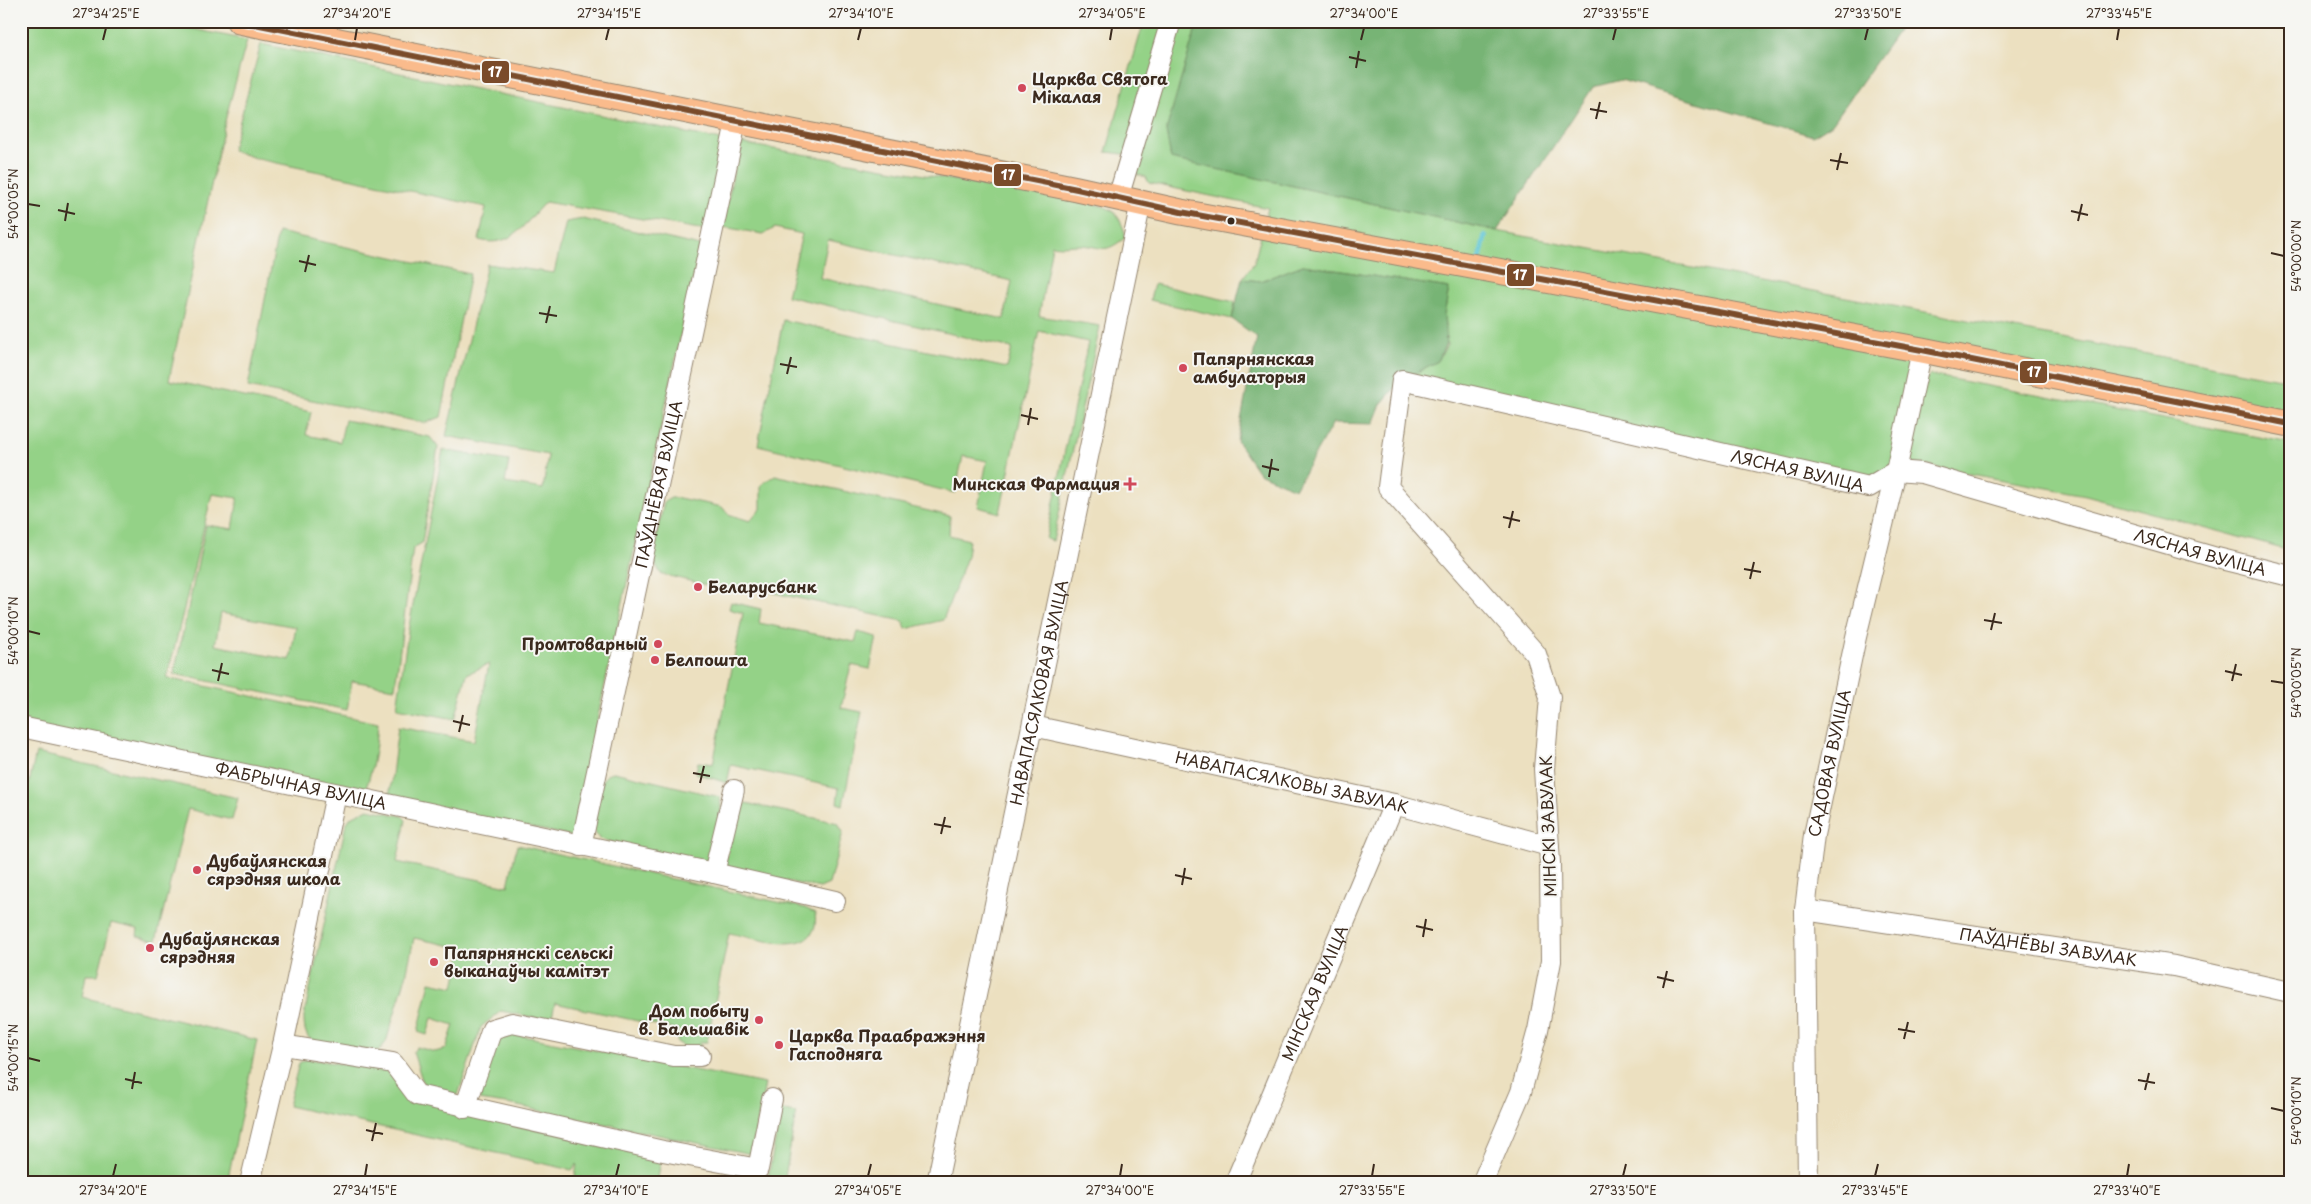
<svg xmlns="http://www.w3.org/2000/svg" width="2311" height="1204" font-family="'Playpen Sans',sans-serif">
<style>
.green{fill:#94d287;stroke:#687e52;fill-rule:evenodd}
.forest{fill:#77b474;stroke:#596f49}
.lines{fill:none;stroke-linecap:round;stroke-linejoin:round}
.stream{stroke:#5bc5d5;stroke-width:5.5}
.minor-casing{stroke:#94856f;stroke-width:22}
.major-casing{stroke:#94856f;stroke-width:27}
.minor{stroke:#fff;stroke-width:20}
.major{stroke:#fabb8c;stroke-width:25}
.bus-1-casing{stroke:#f6f6f2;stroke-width:10}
.bus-1{stroke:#7a4b2a;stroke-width:6}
.ticks{fill:none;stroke:#3b2a1e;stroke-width:2}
.poi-dot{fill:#d1495b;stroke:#f6f6f2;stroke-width:2}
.bus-dot{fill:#3b2a1e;stroke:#f6f6f2;stroke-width:2}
.labels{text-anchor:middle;stroke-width:4;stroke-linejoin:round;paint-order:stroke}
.poi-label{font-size:16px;font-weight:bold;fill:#3b2a1e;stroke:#f6f6f2;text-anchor:start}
.street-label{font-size:16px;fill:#3b2a1e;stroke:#f6f6f2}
.line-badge{stroke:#f6f6f2;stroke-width:2}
.badge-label{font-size:14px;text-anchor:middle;font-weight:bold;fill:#fff}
.neatline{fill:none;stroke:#3b2a1e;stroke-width:2}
.ticks-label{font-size:12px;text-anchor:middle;fill:#3b2a1e}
</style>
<rect width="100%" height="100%" fill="#f6f6f2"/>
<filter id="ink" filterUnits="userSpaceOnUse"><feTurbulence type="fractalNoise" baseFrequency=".02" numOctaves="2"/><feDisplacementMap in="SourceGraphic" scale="10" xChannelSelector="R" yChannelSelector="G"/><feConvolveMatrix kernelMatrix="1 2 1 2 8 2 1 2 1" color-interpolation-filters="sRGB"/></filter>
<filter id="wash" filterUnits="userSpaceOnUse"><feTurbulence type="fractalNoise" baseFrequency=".0096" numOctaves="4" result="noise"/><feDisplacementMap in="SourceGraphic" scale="20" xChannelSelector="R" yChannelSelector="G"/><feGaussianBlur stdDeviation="1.12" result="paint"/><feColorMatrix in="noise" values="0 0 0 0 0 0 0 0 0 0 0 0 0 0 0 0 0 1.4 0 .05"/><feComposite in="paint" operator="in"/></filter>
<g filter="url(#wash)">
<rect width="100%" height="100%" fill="#ece0c0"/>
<path class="green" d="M21,21H155L247,40L226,117L169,380L311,412L306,435L340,442L345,420L430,437L438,447L422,543L413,548L395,688L352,681L347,710L174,674L206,525L233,529L238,498L212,494L167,678L378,723C376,751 372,774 362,799L21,727ZM221,613L296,627L290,660L215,645Z
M1144,21H1198L1166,131L1171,159L1497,231L2290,381V424L1922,350L1896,471L1869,487L1402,380L1438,361L1447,345L1444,315L1449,288L1303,265L1261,281L1242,279L1254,263L1268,208L1149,183L1146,177L1127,172L1132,155L1106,152Z
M261,44L725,141L705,230L545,202C525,223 512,249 479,240L486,207L258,159L232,150Z
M739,143L1075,201C1105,207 1117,203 1126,237C1102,256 1104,246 1079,245C1069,245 1063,247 1052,245L1039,316L1100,326L1053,541L1046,539L1088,342L1039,331L1000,513L978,507L987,461L963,456L955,493L758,445L783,320L1007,368L1012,348L787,296L802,234L775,228L763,234L723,227ZM828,240L1012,281L1004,319L820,278Z
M583,219L700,246L572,836L389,799L398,727L474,741L489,664L467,674L455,719L397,708L408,631L443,450L509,461L505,483L543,489L548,455L446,436L487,264L554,273L566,222Z
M278,232L470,274L441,417L425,423L248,387Z
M1154,284L1235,302L1232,319L1150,300Z
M1930,375L2290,443V551L2086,495L1900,461L1919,386Z
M775,475L950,516L949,535L969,540L967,557L943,620L906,629L903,621L738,585L735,592L661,574L652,558L664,502L671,498H679L722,507L728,514L750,521L761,509V485Z
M731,602L761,609L759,623L855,642L858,632L877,637L870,669L851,665L841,708L862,712L843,805L837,803L839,788L731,765L727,783L696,773L698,762L713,764L743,613L729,609Z
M36,753L238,798L232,820L188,809L156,941L137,936L138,929L111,923L98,975H86L82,997L257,1040L227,1183H21V819Z
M614,772L720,797C723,817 719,849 704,864L599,839L592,827L603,779L609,773Z
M746,803L838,823L843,832L829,884L820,888L732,870L725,865L736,811Z
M368,809L402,816L406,820L397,862L508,886L517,845L805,908L815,913C822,961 756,938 729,933L707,1042H700V1056L677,1042L679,1030L555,1003L551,1021L501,1011L481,1027L458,1095L425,1089L413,1052L417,1047L435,1052L446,1049L454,1025L432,1018L427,1035L418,1032L430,982L454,987L462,948L414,938L406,976L386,1042L379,1051C364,1049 319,1049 309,1038C304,1032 304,1023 304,1016L346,824L351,817Z
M508,1033L765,1084L751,1154L513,1105L479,1100L494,1047L500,1036Z
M307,1059L384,1070L400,1084L661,1159L658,1179L677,1183H574L577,1164L572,1170L288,1106L299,1063Z
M781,1110L796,1113L784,1183H767Z"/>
<path class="forest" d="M1198,21H1905L1832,124L1813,136L1621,80L1593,87L1497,231L1171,159L1166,131Z
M1303,265L1449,288L1444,315L1446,343L1438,361L1402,380L1381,404L1373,424L1333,423L1295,489L1259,473L1237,441L1257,337L1232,319L1242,279L1261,281Z"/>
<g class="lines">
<path class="stream" d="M1479,262L1485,236"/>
</g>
</g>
<g filter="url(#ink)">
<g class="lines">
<g class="minor-casing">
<g id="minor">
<path d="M1118,198L1171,21"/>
<path id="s1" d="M1033,726L1394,804L1549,846"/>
<path id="s2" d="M21,727L714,873L835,901"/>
<path id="s3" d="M581,846L736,122"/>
<path d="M714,873L734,790"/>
<path id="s4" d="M1805,910L2174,966L2290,992"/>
<path d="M283,1045L393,1063L417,1095L663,1151L758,1169L772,1099"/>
<path d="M465,1108L492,1029L512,1023L674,1056H700"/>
<path d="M250,1183L283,1045L336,794"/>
<path id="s5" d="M937,1183L1141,202"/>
<path id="s6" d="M1235,1183L1394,804"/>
<path id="s7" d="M1482,1183L1521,1092L1538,1030L1551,961L1550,863L1544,769L1550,697L1536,654L1388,487L1402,380L1869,487L1896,471L1922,473L2217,558L2290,576"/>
<path id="s8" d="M1808,1183L1805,910L1814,835L1856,637L1896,471L1922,350"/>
</g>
</g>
<g class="major-casing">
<path id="major" d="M239,21L1077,189L1181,212L1922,350L2290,424"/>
</g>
<use href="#minor" class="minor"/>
<use href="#major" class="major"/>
<g class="bus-1-casing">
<path id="bus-1" d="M239,21L1077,189L1181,212L1922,350L2290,424"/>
</g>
<use href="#bus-1" class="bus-1"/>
</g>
</g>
<path class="ticks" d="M103,40L106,28M355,40L357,28M606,40L609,28M858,40L861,28M1110,40L1112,28M1361,40L1364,28M1613,40L1616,28M1865,40L1868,28M2117,40L2119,28M1349,57L1366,61M1356,68L1359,51M1590,109L1607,112M1596,119L1600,102M1830,160L1848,163M1837,170L1841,153M28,204L40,206M58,210L75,214M2071,211L2088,215M65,221L68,203M2078,221L2082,204M2271,253L2284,256M299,261L316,265M305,272L309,255M539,313L557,316M546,323L550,306M780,364L797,367M787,374L791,357M1021,415L1038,419M1028,425L1031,408M1262,466L1279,470M1269,477L1272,459M1503,517L1520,521M1509,528L1513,511M1744,569L1761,572M1750,579L1754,562M1984,620L2002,623M1991,630L1995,613M28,631L40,634M212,670L229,674M2225,671L2242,675M218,681L222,663M2232,681L2236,664M2271,681L2284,683M453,721L470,725M459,732L463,715M693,773L710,776M700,783L704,766M934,824L951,827M941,834L945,817M1175,875L1192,879M1182,885L1185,868M1416,926L1433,930M1423,937L1426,919M1657,977L1674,981M1663,988L1667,971M1898,1029L1915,1032M1904,1039L1908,1022M28,1058L40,1061M125,1079L142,1083M2138,1080L2155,1083M132,1089L135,1072M2145,1090L2149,1073M2271,1108L2284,1111M366,1130L383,1134M372,1141L376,1123M113,1176L116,1164M365,1176L367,1164M616,1176L619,1164M868,1176L871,1164M1120,1176L1122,1164M1372,1176L1374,1164M1623,1176L1626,1164M1875,1176L1878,1164M2127,1176L2129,1164"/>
<g class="poi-dot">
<circle cx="1022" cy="88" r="5"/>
<circle cx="1183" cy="368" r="5"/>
<path d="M1127.5 476.5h5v5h5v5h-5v5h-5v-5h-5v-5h5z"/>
<circle cx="698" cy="587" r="5"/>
<circle cx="658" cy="644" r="5"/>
<circle cx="655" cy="660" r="5"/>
<circle cx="197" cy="870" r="5"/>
<circle cx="150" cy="948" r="5"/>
<circle cx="434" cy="962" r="5"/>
<circle cx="759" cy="1020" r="5"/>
<circle cx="779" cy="1045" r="5"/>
</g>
<circle class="bus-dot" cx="1231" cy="221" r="4.5"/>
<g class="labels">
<g class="poi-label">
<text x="1032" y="85">Царква Святога<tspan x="1032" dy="18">Мікалая</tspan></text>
<text x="1193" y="365">Папярнянская<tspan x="1193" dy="18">амбулаторыя</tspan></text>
<text x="1120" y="490" text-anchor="end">Минская Фармация</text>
<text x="708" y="593">Беларусбанк</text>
<text x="648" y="650" text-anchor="end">Промтоварный</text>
<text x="665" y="666">Белпошта</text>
<text x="207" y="867">Дубаўлянская<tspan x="207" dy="18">сярэдняя школа</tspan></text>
<text x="160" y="945">Дубаўлянская<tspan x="160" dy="18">сярэдняя</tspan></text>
<text x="444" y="959">Папярнянскі сельскі<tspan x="444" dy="18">выканаўчы камітэт</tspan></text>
<text x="749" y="1017" text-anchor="end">Дом побыту<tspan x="749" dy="18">в. Бальшавік</tspan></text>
<text x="789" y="1042">Царква Праабражэння<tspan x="789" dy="18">Гасподняга</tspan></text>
</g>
<g class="street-label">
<text dy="6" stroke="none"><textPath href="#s7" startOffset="1280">ЛЯСНАЯ ВУЛІЦА</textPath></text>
<text dy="6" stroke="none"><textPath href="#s3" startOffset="370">ПАЎДНЁВАЯ ВУЛІЦА</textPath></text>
<text dy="6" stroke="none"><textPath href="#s7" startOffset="1700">ЛЯСНАЯ ВУЛІЦА</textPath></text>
<text dy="6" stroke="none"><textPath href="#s5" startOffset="501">НАВАПАСЯЛКОВАЯ ВУЛІЦА</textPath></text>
<text dy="6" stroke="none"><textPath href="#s8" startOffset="422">САДОВАЯ ВУЛІЦА</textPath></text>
<text dy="6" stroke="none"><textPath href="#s1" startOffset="265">НАВАПАСЯЛКОВЫ ЗАВУЛАК</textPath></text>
<text dy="6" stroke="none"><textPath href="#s2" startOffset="286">ФАБРЫЧНАЯ ВУЛІЦА</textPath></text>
<text transform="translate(1548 826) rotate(-92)" y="6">МІНСКІ ЗАВУЛАК</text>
<text dy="6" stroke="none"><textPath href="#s4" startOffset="246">ПАЎДНЁВЫ ЗАВУЛАК</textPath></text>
<text dy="6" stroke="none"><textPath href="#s6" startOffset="206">МІНСКАЯ ВУЛІЦА</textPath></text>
</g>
</g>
<g class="line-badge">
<rect x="481" y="60" width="29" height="24" rx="5" fill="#7a4b2a"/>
<rect x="993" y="163" width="29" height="24" rx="5" fill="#7a4b2a"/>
<rect x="1506" y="263" width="29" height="24" rx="5" fill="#7a4b2a"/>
<rect x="2019" y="360" width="29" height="24" rx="5" fill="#7a4b2a"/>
</g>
<g class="badge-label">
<text x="495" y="77">17</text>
<text x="1008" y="180">17</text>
<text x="1520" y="280">17</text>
<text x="2034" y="377">17</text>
</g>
<rect width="2311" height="1204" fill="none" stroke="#f6f6f2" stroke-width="55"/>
<rect x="28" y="28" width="2256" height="1148" class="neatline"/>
<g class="ticks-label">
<text x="106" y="18">27°34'25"E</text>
<text x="357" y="18">27°34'20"E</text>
<text x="609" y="18">27°34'15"E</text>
<text x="861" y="18">27°34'10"E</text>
<text x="1112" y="18">27°34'05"E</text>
<text x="1364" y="18">27°34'00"E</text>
<text x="1616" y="18">27°33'55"E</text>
<text x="1868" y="18">27°33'50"E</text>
<text x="2119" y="18">27°33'45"E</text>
<text transform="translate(14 204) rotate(-90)" y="4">54°00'05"N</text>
<text transform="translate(2297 256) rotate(-90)" y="4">54°00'00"N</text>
<text transform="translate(14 631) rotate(-90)" y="4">54°00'10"N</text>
<text transform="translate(2297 683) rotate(-90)" y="4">54°00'05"N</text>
<text transform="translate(14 1058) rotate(-90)" y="4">54°00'15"N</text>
<text transform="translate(2297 1111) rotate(-90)" y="4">54°00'10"N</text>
<text x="113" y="1195">27°34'20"E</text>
<text x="365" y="1195">27°34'15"E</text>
<text x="616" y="1195">27°34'10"E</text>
<text x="868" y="1195">27°34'05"E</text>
<text x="1120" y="1195">27°34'00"E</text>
<text x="1372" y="1195">27°33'55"E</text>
<text x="1623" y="1195">27°33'50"E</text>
<text x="1875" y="1195">27°33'45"E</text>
<text x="2127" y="1195">27°33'40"E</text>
</g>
</svg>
